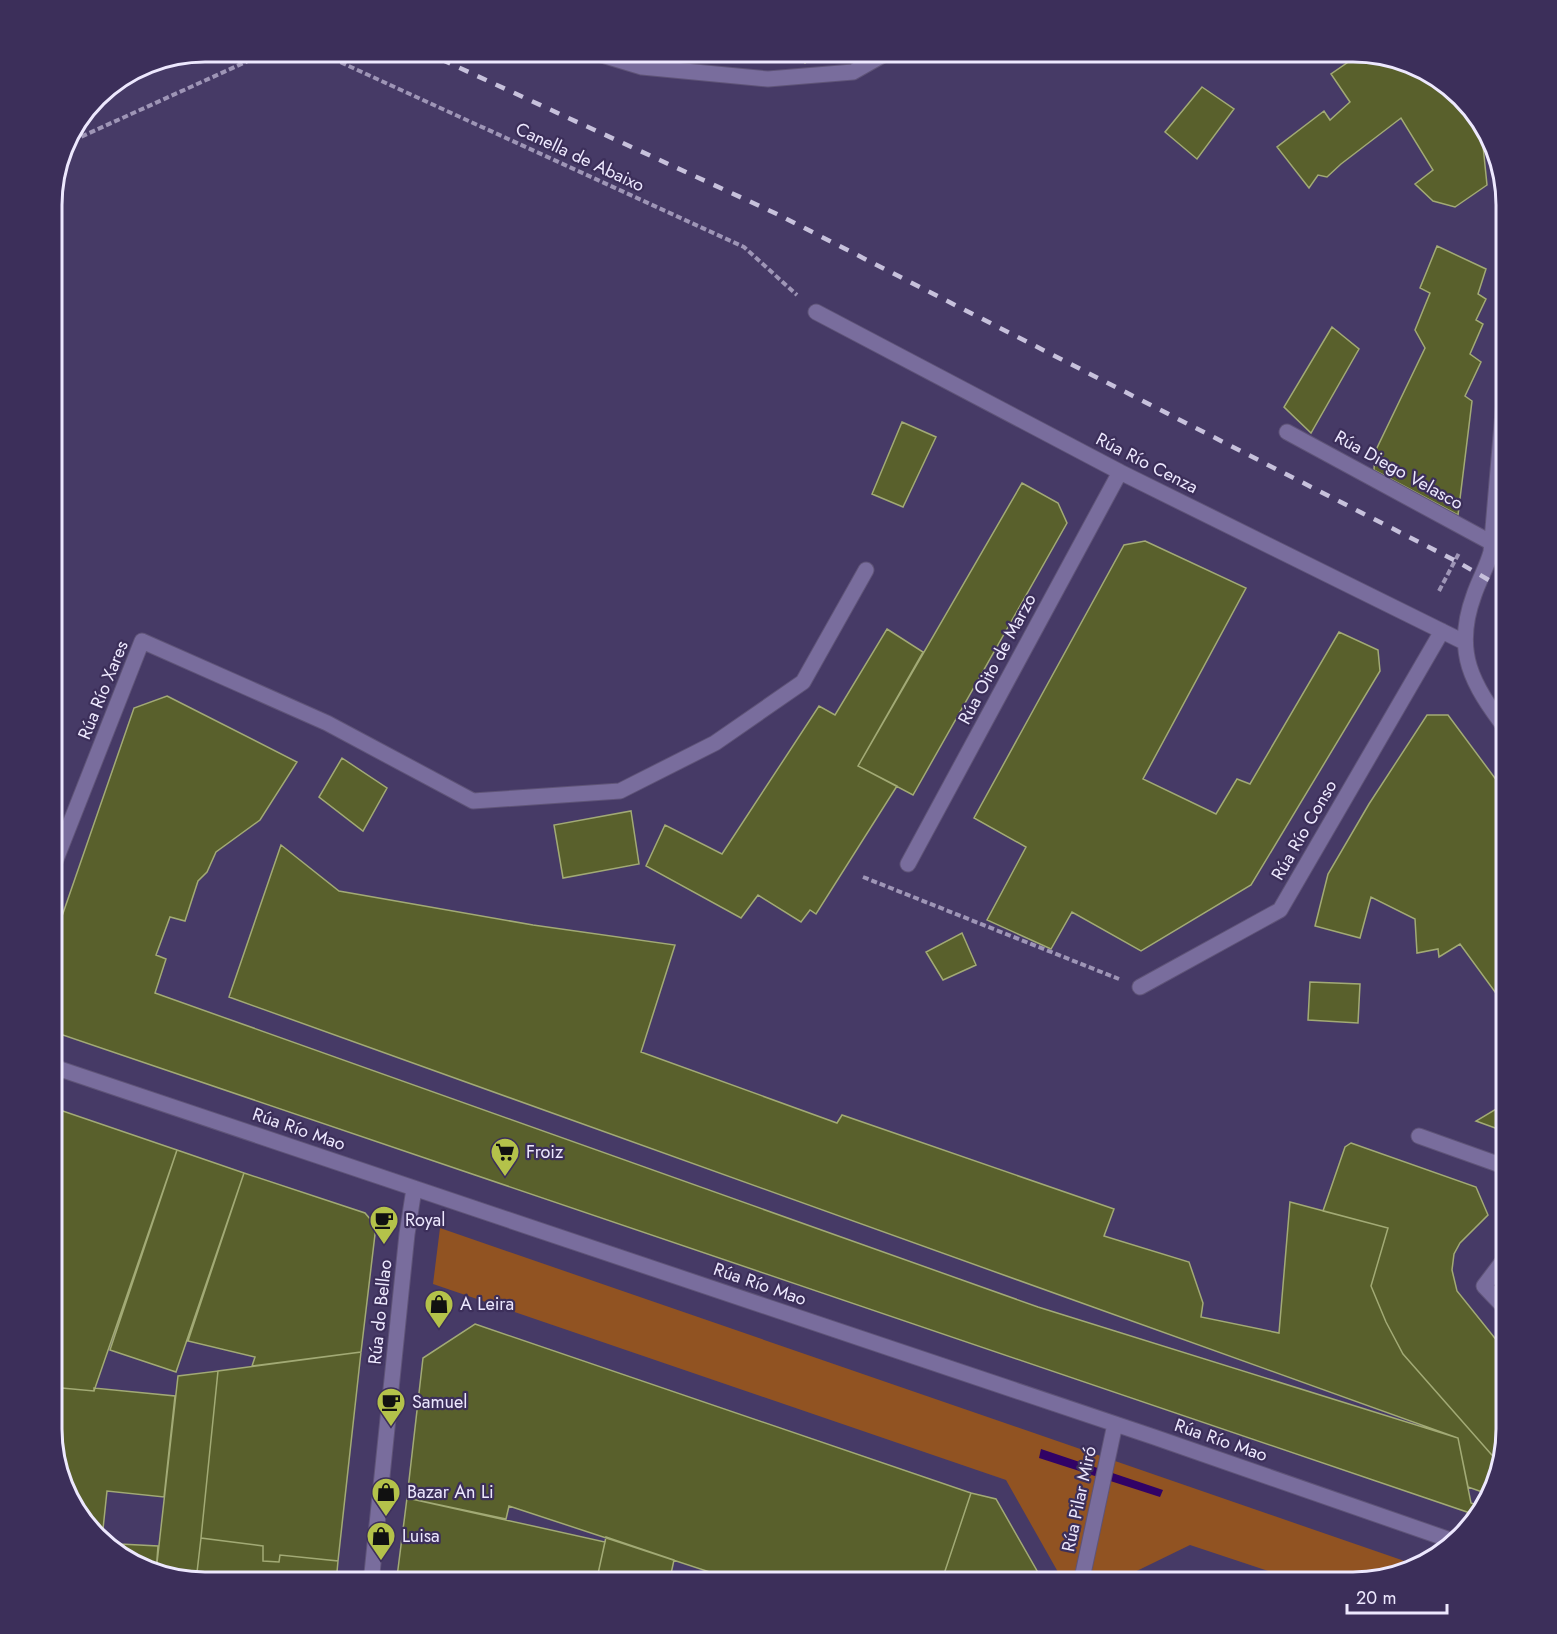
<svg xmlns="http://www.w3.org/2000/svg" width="1557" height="1634" font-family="Jost,sans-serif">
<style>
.green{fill:#915322}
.water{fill:#310266}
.building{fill:#59602c;stroke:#a2aa75;stroke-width:1.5}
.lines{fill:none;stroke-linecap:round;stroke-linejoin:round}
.lane-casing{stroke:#5f5478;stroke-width:17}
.street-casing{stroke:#5f5478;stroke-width:17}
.path{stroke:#9e95b6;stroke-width:4;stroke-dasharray:6 3;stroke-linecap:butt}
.lane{stroke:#796d9d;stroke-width:15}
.street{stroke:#796d9d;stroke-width:15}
.rail{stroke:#c7c1dc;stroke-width:4.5;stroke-dasharray:10 10;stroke-linecap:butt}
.labels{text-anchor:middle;stroke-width:4.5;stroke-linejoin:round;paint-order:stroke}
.street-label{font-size:18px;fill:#ede8fe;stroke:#3c2f5a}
.poi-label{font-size:18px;fill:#ede8fe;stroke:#3c2f5a;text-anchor:start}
.rim{fill:none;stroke:#ede8fe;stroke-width:3}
</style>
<rect width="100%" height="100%" fill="#463a66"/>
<path class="green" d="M440,1228L1419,1566L1411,1571L1352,1583H1304L1190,1545L1112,1583H1091L1058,1572L1006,1480L433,1284Z"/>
<path class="water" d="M1041,1449L1163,1490L1160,1497L1039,1458Z"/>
<path class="building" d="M732,51H751L743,59Z
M793,51H817L805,63Z
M1360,54L1382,59L1381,56L1420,67L1468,104L1481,126L1487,185L1455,207L1433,201L1415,184L1433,170L1401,118L1341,164L1327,177L1318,175L1309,188L1277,147L1324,111L1330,120L1350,102L1331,74Z
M1202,87L1234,109L1197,159L1165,132Z
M1437,246L1486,269L1478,294L1486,299L1476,320L1483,324L1470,354L1481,362L1465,396L1472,401L1458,515L1374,470L1375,452L1425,348L1415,330L1430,293L1420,288Z
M1332,327L1359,349L1311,433L1284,407Z
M902,422L936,437L903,507L872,494Z
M1022,483L1058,503L1067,523L913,795L858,766Z
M1145,541L1246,588L1143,779L1216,814L1237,779L1250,784L1339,632L1378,650L1380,671L1251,885L1141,951L1072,912L1051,949L987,920L1026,847L974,818L1124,545Z
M887,629L923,652L858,766L897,786L816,914L810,910L801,922L758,895L741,918L646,866L665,825L722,854L819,706L835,715Z
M167,696L297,762L260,820L216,852L207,872L198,881L185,921L170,917L156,955L166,959L155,993L1038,1307L1458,1438L1471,1503L1480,1506L1489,1481L1494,1479L1490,1497L1476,1515L51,1031V948L134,708Z
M1427,715H1448L1506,793V1007L1460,944L1439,957L1438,949L1417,953L1415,919L1371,897L1360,938L1315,926L1328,874L1369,804Z
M342,758L387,788L363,831L319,797Z
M631,811L639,864L563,878L554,825Z
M281,845L339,891L533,925L675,945L641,1052L837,1123L842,1115L1114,1209L1104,1236L1189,1262L1203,1303L1201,1317L1279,1333L1290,1202L1388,1228L1371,1286L1386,1322L1403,1354L1498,1462L1494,1479L1489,1481L1485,1493L1468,1487L1458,1438L229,997Z
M962,933L976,965L943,980L926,952Z
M1310,982L1360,984L1358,1023L1308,1020Z
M1506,1103V1132L1476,1121Z
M51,1107L177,1150L94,1391L51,1387Z
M1351,1143L1476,1187L1488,1215L1460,1243L1454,1254L1452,1270L1457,1291L1506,1352V1429L1498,1462L1403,1354L1386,1322L1371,1286L1388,1228L1323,1211L1345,1147Z
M177,1150L244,1173L176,1372L110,1350Z
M244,1173L365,1213L376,1226L361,1352L252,1366L255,1357L188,1341Z
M475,1324L971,1493L941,1583H743L509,1506L506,1519L407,1498L423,1358Z
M361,1352L338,1561L280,1555L279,1562L263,1561V1546L201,1538L218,1371Z
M218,1371L201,1538L196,1581L156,1572L178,1376Z
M51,1387L94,1391V1388L175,1396L164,1497L107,1491L103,1529L120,1544L158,1546L156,1572L137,1567L89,1530L59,1479L51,1429Z
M971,1493L996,1499L1044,1583H941Z
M407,1498L605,1542L596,1583H422L397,1577Z
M606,1537L674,1560L669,1583H596Z
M201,1538L263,1546V1561L279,1562L280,1555L338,1561L336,1583H205L196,1581Z
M397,1577L422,1583H396Z"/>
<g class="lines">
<g class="lane-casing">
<path id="lane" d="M1492,543L1506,551"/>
</g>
<g class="street-casing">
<path id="street" d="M589,51L642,67L768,79L853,72L890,51
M816,312L1120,472L1464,642
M1506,377L1491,552C1487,567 1479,580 1474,595C1453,652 1472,684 1506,729
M1287,432L1492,543
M908,864L1120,472
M51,872L142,641L327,723L473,801L620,791L715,743L803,682L866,570
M1140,987L1280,910L1442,631
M51,1066L1154,1437L1456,1542
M1419,1136L1506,1167
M1506,1257L1484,1286L1506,1309
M371,1583L407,1234L414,1189
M1081,1583L1115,1424"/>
</g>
<path class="path" d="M316,51L744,247L797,295
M65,144L270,51
M1439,591L1459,553
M863,877L1119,979"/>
<use href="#lane" class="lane"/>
<use href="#street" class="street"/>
<path class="rail" d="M423,51L777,214L1456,561L1506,590"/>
</g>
<defs>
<g id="supermarket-pin" transform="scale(1.5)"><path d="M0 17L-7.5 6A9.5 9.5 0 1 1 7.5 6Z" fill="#b4c24a" stroke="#3c2f5a"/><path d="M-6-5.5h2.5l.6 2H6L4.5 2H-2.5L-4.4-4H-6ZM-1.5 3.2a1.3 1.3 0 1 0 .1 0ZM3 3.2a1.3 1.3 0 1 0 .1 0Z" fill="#111"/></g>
<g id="cafe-pin" transform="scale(1.5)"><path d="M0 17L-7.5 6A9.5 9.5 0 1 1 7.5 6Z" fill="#b4c24a" stroke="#3c2f5a"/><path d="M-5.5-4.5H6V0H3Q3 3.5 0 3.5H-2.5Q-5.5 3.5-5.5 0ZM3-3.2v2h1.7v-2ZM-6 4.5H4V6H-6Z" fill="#111"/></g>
<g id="shop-pin" transform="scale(1.5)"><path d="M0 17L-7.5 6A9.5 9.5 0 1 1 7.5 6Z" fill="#b4c24a" stroke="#3c2f5a"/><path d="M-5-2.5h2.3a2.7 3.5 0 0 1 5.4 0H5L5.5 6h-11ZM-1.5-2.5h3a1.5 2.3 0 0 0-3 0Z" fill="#111"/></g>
</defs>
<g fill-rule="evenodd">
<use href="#supermarket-pin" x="505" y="1152"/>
<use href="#cafe-pin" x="384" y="1220"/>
<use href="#shop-pin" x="439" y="1304"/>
<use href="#cafe-pin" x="391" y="1402"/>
<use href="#shop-pin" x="386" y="1492"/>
<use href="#shop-pin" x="381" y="1536"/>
</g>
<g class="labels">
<g class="street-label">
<text transform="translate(580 157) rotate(25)" y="6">Canella de Abaixo</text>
<text transform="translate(1147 463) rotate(27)" y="6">Rúa Río Cenza</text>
<text transform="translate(1399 470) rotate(29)" y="6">Rúa Diego Velasco</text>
<text transform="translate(997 659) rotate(-62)" y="6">Rúa Oito de Marzo</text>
<text transform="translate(103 690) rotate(-68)" y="6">Rúa Río Xares</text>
<text transform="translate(1304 830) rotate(-60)" y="6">Rúa Río Conso</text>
<text transform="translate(299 1129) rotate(19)" y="6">Rúa Río Mao</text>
<text transform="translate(760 1284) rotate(19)" y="6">Rúa Río Mao</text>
<text transform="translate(380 1312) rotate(-84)" y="6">Rúa do Bellao</text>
<text transform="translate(1221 1440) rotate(19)" y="6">Rúa Río Mao</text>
<text transform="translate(1079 1499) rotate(-78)" y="6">Rúa Pilar Miró</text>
</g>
<g class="poi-label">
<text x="526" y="1158">Froiz</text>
<text x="405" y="1226">Royal</text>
<text x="460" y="1310">A Leira</text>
<text x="412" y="1408">Samuel</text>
<text x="407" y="1498">Bazar An Li</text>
<text x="402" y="1542">Luisa</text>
</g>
</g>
<path d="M0 0H1557V1634H0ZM205 62H1353A143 143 0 0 1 1496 205V1429A143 143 0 0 1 1353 1572H205A143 143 0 0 1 62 1429V205A143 143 0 0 1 205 62Z" fill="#3c2f5a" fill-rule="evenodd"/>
<path class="rim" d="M205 62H1353A143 143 0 0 1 1496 205V1429A143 143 0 0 1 1353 1572H205A143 143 0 0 1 62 1429V205A143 143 0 0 1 205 62Z"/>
<path d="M1347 1604v9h100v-9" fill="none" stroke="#ede8fe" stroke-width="3"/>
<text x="1356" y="1604" font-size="18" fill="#ede8fe" stroke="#3c2f5a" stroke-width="4.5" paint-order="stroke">20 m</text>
</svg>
